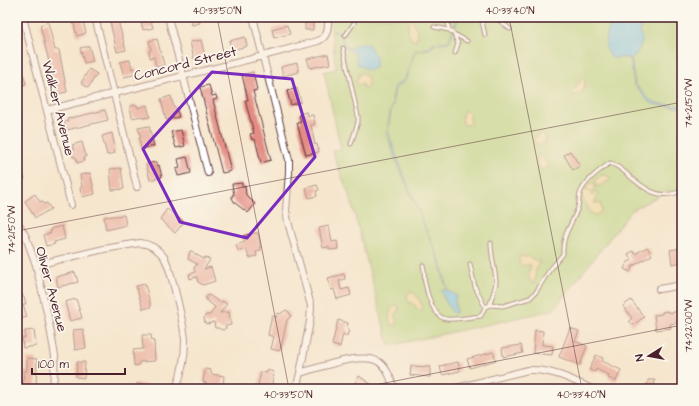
<svg xmlns="http://www.w3.org/2000/svg" width="699" height="406" font-family="'Architects Daughter',sans-serif">
<style>
.green{fill:#b1d47d;stroke:#7e7a54}
.sand{fill:#eeda9e;stroke:#9c7c64}
.water{fill:#6dc3ea;stroke:#5c718a}
.building{fill:#e38c83}
.lines{fill:none;stroke-linecap:round;stroke-linejoin:round}
.service-casing{stroke:#643d43;stroke-width:5}
.minor-casing{stroke:#643d43;stroke-width:8}
.service{stroke:#fff;stroke-width:3}
.minor{stroke:#fff;stroke-width:6}
.marked{fill:none;stroke:#7b2cbf;stroke-width:3;stroke-linejoin:round}
.ticks{fill:none;stroke:#4a1f2b;stroke-width:1;stroke-opacity:0.45}
.labels{text-anchor:middle;stroke-width:3.5;stroke-linejoin:round;paint-order:stroke}
.street-label{font-size:14px;fill:#4a1f2b;stroke:#fbf7ec}
.neatline{fill:none;stroke:#4a1f2b;stroke-width:1.5}
.ticks-label{font-size:10px;text-anchor:middle;fill:#4a1f2b}
</style>
<rect width="100%" height="100%" fill="#fbf7ec"/>
<filter id="ink" filterUnits="userSpaceOnUse"><feTurbulence type="fractalNoise" baseFrequency=".025" numOctaves="2"/><feDisplacementMap in="SourceGraphic" scale="8" xChannelSelector="R" yChannelSelector="G"/><feConvolveMatrix kernelMatrix="1 2 1 2 8 2 1 2 1" color-interpolation-filters="sRGB"/></filter>
<filter id="wash" filterUnits="userSpaceOnUse"><feTurbulence type="fractalNoise" baseFrequency=".012" numOctaves="4" result="noise"/><feDisplacementMap in="SourceGraphic" scale="16" xChannelSelector="R" yChannelSelector="G"/><feGaussianBlur stdDeviation="0.9" result="paint"/><feColorMatrix in="noise" values="0 0 0 0 0 0 0 0 0 0 0 0 0 0 0 0 0 1.4 0 .05"/><feComposite in="paint" operator="in"/></filter>
<g filter="url(#wash)">
<rect width="100%" height="100%" fill="#f6e6ce"/>
<path class="green" d="M330,17H682V194L668,191L632,210L553,310L389,346L351,200L332,151L341,149L324,72L336,69Z"/>
<path class="sand" d="M409,18C416,24 417,29 417,38L414,41L411,39L408,32Z
M361,73C368,74 368,80 368,86L366,89L363,88V84L358,85L356,82L359,74Z
M581,78H583L585,81L584,90L576,95L572,94L573,90L577,87L576,83H580Z
M464,111L469,112L471,124L466,125L463,124L462,116Z
M539,133H543L545,136L546,141L545,143L536,144L534,143V139Z
M538,155C543,156 547,162 548,167L546,169L542,170L538,167L537,161Z
M602,175L609,176L610,180L597,187L595,180Z
M590,183L594,184L595,189L593,191H589L592,196L594,192H598V195L594,203H600L602,210L600,213L595,215L589,211L587,204C582,201 580,194 585,189L588,190L587,187Z
M520,256H526L540,262L536,270L535,282L534,283L531,282L528,275L531,265C526,264 520,269 519,260Z
M410,291C416,293 420,301 423,307L422,310H418L415,305L408,301L407,296Z
M397,305L399,306V309L395,315L397,325L394,326L390,323C389,316 388,308 397,305Z"/>
<path class="water" d="M457,17H459L449,42L433,44L430,49L415,51L405,81L395,88L388,129L389,135L402,171L429,237L439,258L448,291L457,296L455,299L456,313L454,314C450,309 441,294 441,290H447L438,258L395,157L387,133L390,112L393,104L392,99L395,86L404,80L415,51L428,48L433,43L449,41Z
M617,17C626,17 637,19 641,28C639,35 643,36 642,42C641,47 637,50 636,55L631,58L635,85C642,89 644,96 650,100C656,105 674,105 682,106V108C675,107 657,106 651,103C643,98 641,89 634,85L630,58H613C600,50 607,25 617,17Z
M333,31H340L344,43L347,48H352C358,42 361,42 369,45L376,58L375,68L368,70L357,64L355,53L344,47L340,33L333,32Z"/>
<g id="blocks">
<path class="building" d="M72,17H82L86,33L77,36Z
M109,17H117L126,50L117,52Z
M140,17H150L153,28L143,30Z
M190,17H199L200,23L192,25Z
M305,17H313V30H305Z
M48,22L55,50H59L67,92L57,94L40,25Z
M287,25L290,34L274,38L272,29Z
M245,37L247,46L232,50L229,41Z
M157,39L164,65L156,67L154,57L150,58L149,51L151,50L149,41Z
M201,40L205,57L194,59L190,42Z
M89,46L93,61L84,63L80,48Z
M328,54L330,64L310,68L307,59Z
M130,60L132,69L135,68L137,74L124,77L120,62Z
M297,63L299,72L283,76L281,67Z
M22,69L26,84L18,86L17,70Z
M89,69L97,74L88,88L81,83Z
M253,72L257,90L253,91L271,160L261,163L255,139L252,140L250,134L254,133L245,100H248L242,75Z
M209,85L212,96L216,95L217,99L213,100L231,171L222,173L200,87Z
M297,88L301,102L291,105L287,91Z
M171,96L174,108L176,107L179,117L166,120L161,99Z
M137,105L138,108L147,105L150,117L143,118V116L132,118L130,106Z
M105,110L108,120L67,130L64,122L68,121L67,119Z
M307,112L308,116L313,115L315,124L311,125L315,145L317,144L319,152L306,155L297,123L301,122L299,114Z
M149,126L154,146L141,149L139,138H141L138,128Z
M181,130L185,146L176,148L171,132Z
M112,133L115,149H114L115,153L107,155L102,136Z
M82,142L86,157L84,158V161L77,163L76,157H73L72,152H74L72,145Z
M570,151L580,166L573,170L564,155Z
M187,157L191,173L178,176L176,169L180,168L178,159Z
M156,162L157,166L159,165L162,177L150,180L146,164Z
M17,164L20,170L22,169L24,173L23,174L25,179L17,184Z
M121,168L124,189L112,190L110,169Z
M90,173L95,194L82,197L80,188L82,187L80,175Z
M242,183V186H245L246,195L255,204L248,213L235,203L232,198V195H234L232,184Z
M317,185L319,190L316,191L317,196L309,198L306,188Z
M35,194L40,202L42,201L44,204L47,203L51,209L35,218L25,201Z
M167,209L184,222L175,233L160,219Z
M124,215L126,225L106,230L104,217Z
M62,226L65,239L54,242L55,244L46,246L43,235L51,233L50,229Z
M329,226L332,242L337,241L338,249L329,250V247L323,248L319,228Z
M253,233H258L261,250L256,252L257,256L249,258L246,249L238,251L236,245L245,242L243,236Z
M647,247L652,255L633,266L630,272L624,269L627,263L632,260L628,254L633,251L635,254Z
M681,248L682,250V262L672,264L670,250Z
M190,251H192L195,254L204,259L205,257L210,260L204,269L211,267L215,281L203,285L198,282L197,277L190,279L189,274L195,272L194,268L197,264L188,259Z
M75,272L78,282L58,287L56,277Z
M344,274L345,279L339,281L341,290L349,288L351,295L337,299L334,289L331,290L328,278Z
M17,283H18L23,297H24L26,304H23L27,317L17,320Z
M145,284L151,307L143,309L136,286Z
M209,295L221,303L222,301L227,304L220,313L229,312L231,325L225,326L226,328L223,330L220,329L219,328H215L214,322L207,324L205,323L204,318L206,315H210L215,307L206,300V297Z
M76,299L82,318L70,321L65,302Z
M631,300L644,317L633,325L629,321L632,318L623,306Z
M286,310L290,313L291,316L287,320L281,348L279,351L271,349L274,337L268,335L272,316L277,317V313L280,314Z
M668,311V313L680,311L681,322L670,324L671,328L656,330L654,315L662,314V312Z
M338,320L348,323L347,329L349,330L347,336L343,334L340,347L332,345Z
M570,328L579,331L575,341L587,346L580,365L559,357Z
M83,329L86,348L75,350L73,330Z
M34,330L36,346L23,348L22,338H25V331Z
M535,330L543,331L542,345L553,346L552,355L533,353Z
M142,335H151L152,341H154L155,361L139,362V365L134,366L133,350L143,349Z
M521,345L523,353L503,357L502,348Z
M493,352L496,360L470,368L467,359Z
M596,355L603,358L602,361L621,370L616,381L608,378L609,375L596,369L595,372L589,370Z
M27,358L37,359L36,389H20V384H23L24,371H27Z
M77,362H85L84,378L76,377Z
M458,362L460,371L442,375L440,366Z
M411,366L430,367V377L410,375Z
M205,369L211,370V374L224,376L223,386L218,385V389H206V383L203,382Z
M267,370L274,372L271,389H257L261,372L267,373Z
M359,376L372,385L369,389H358L353,386Z
M648,380H655L654,389H647Z
M137,383L153,387V389H136Z"/>
</g>
</g>
<g filter="url(#ink)">
<use href="#blocks" fill-opacity="0" stroke="#643d43" stroke-width="1"/>
<g class="lines">
<g class="service-casing">
<path id="service" d="M452,17L448,23L449,30L454,34L467,41
M481,17L485,35
M495,17L510,29
M434,27L449,30
M454,34L458,44L455,53
M345,36L354,23
M343,48L358,116V122L351,144
M470,264L475,287L485,307
M423,265C425,272 424,277 425,283C427,294 434,318 446,319C456,320 471,317 481,316L485,307L490,305L503,306L530,298L536,292L549,271L563,254C562,235 571,226 577,210C580,204 578,197 581,191C587,179 600,170 610,163C620,166 625,173 633,179C650,193 661,199 682,191
M490,305C491,297 496,289 496,281C495,268 491,256 491,243"/>
</g>
<g class="minor-casing">
<path id="minor" d="M23,17L71,205
M95,17L137,187
M168,17L208,173
M253,17L289,160V173L286,210L288,222L311,306L310,321L300,373L296,389
M47,110L263,56L318,41C329,37 328,26 328,17
M17,221L26,237L36,265L48,317L55,356L53,389
M36,265L104,249L140,243C149,244 158,249 164,257C171,268 184,326 185,340C185,357 182,373 176,389
M659,289L682,285
M300,373C319,368 362,351 379,362C388,369 391,379 394,389
M452,389L528,370C551,369 571,379 592,389"/>
</g>
<use href="#service" class="service"/>
<use href="#minor" class="minor"/>
</g>
</g>
<path d="M0 0H699V406H0ZM212,72L292,79L315,157L247,238L180,222L143,149Z" fill="#f6e6ce" fill-opacity=".55" fill-rule="evenodd"/>
<path class="marked" d="M212,72L292,79L315,157L247,238L180,222L143,149Z"/>
<path class="ticks" d="M217,17L289,389M509,17L582,389M17,231L682,102M354,389L682,325"/>
<g class="labels">
<g class="street-label">
<text transform="translate(185 63) rotate(-14)" y="5">Concord Street</text>
<text transform="translate(59 108) rotate(76)" y="5">Walker Avenue</text>
<text transform="translate(52 289) rotate(75)" y="5">Oliver Avenue</text>
</g>
</g>
<rect width="699" height="406" fill="none" stroke="#fbf7ec" stroke-width="44"/>
<g transform="translate(649 356) rotate(259)" stroke="#fbf7ec" stroke-width="3" paint-order="stroke">
<path d="M0-3L7 15L0 10L-7 15Z" fill="#4a1f2b"/>
<text y="-6" font-size="11" font-weight="bold" text-anchor="middle" fill="#4a1f2b">N</text>
</g>
<path d="M32 368v6h93v-6" fill="none" stroke="#4a1f2b" stroke-width="2"/>
<text x="38" y="368" font-size="12" fill="#4a1f2b" stroke="#fbf7ec" stroke-width="3" paint-order="stroke">100 m</text>
<rect x="22" y="22" width="655" height="362" class="neatline"/>
<g class="ticks-label">
<text x="217" y="14">40°33'50"N</text>
<text x="510" y="14">40°33'40"N</text>
<text transform="translate(688 103) rotate(-90)" y="4">74°21'50"W</text>
<text transform="translate(11 230) rotate(-90)" y="4">74°21'50"W</text>
<text transform="translate(688 326) rotate(-90)" y="4">74°22'00"W</text>
<text x="288" y="398">40°33'50"N</text>
<text x="581" y="398">40°33'40"N</text>
</g>
</svg>
